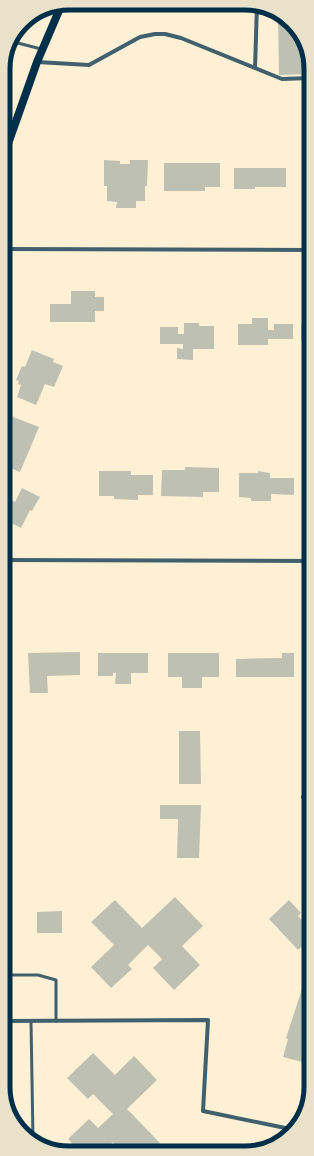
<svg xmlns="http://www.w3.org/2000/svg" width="314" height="1156" font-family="'PT Sans Narrow',sans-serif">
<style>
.building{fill:#bec0b2}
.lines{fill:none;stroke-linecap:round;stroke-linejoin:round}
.service{stroke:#3f606c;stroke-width:3}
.minor{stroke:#3f606c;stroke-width:4}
.secondary{stroke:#003049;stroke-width:8}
.rim{fill:none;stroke:#003049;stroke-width:5}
</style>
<rect width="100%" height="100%" fill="#fdf0d5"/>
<path class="building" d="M278,15L295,25L310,58V74L279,75Z
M104,160L120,161V164H130V160H148L147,186H145V201H136V208H116L117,202L107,201V186H104Z
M164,163H220V187H205V191H164Z
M234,168H286V187H255V189H234Z
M71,291H95V297H104V311H95V322H50V304H71Z
M252,318H268V330H274V324H293V339H268V345H238V324H252Z
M184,323H199V326H214V349H193V360L177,359V348L183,349V344H160V327H178V334H184Z
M301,324H311V341H301Z
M32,350L54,359L53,362L63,366L54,387L45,384L36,405L17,397L21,385L18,384L19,381L16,380L22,366L25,367Z
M8,415L39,427L20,472L3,465V447L8,436L3,434V427Z
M185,467L219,468V492H203V497L161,496L162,470H185Z
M99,471H131V475H153V495H138V500L114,499V496H99Z
M258,471L270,473V478H294V495L271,494V501H251V498L239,497V473H258Z
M303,479H311V498H303Z
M22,488L40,497L32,511L30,510L21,528L8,521L7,522L3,520V496L15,502Z
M3,619H7V634H3Z
M80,652V675L47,676L48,693H30L28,653Z
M98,653H148V673H131V684H115L116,673H113V676H98Z
M168,653H219V677H202V688H182V677H168Z
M282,653H294V677H236V659L282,658Z
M303,654H311V677H303Z
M179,731H200L201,784H179Z
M160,805H201L199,858H177L178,819H160Z
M175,897L203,926L182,946L200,965L174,990L153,968L162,959L148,945L128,965L132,969L111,988L91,967L114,945L91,922L115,900L142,928Z
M289,900L301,913L298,916L311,930V938L298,950L269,919Z
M62,911V933H37V912Z
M302,989L311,991V1046L306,1063L283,1057L288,1039L286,1038Z
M93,1053L115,1075L134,1056L157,1080L127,1109L160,1143L149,1152H122L113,1142L103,1152H80L68,1139L89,1119L98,1128L113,1114L93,1094L88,1099L67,1078Z"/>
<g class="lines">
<path class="service" d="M14,42L41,49
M4,975H38L56,980V1021
M31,1021L33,1139"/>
<path class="minor" d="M37,62L89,65L140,37L155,34H165L181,38L282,79L310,78
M255,68L257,5
M3,249L310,250
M3,560L311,561
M303,797L311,807
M4,1021L208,1020L203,1111L295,1130"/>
<path class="secondary" d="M3,158L37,62L61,6"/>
</g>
<path d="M0 0H314V1156H0ZM69 10H245A59 59 0 0 1 304 69V1087A59 59 0 0 1 245 1146H69A59 59 0 0 1 10 1087V69A59 59 0 0 1 69 10Z" fill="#e9e1ca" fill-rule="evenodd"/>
<path class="rim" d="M69 10H245A59 59 0 0 1 304 69V1087A59 59 0 0 1 245 1146H69A59 59 0 0 1 10 1087V69A59 59 0 0 1 69 10Z"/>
</svg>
